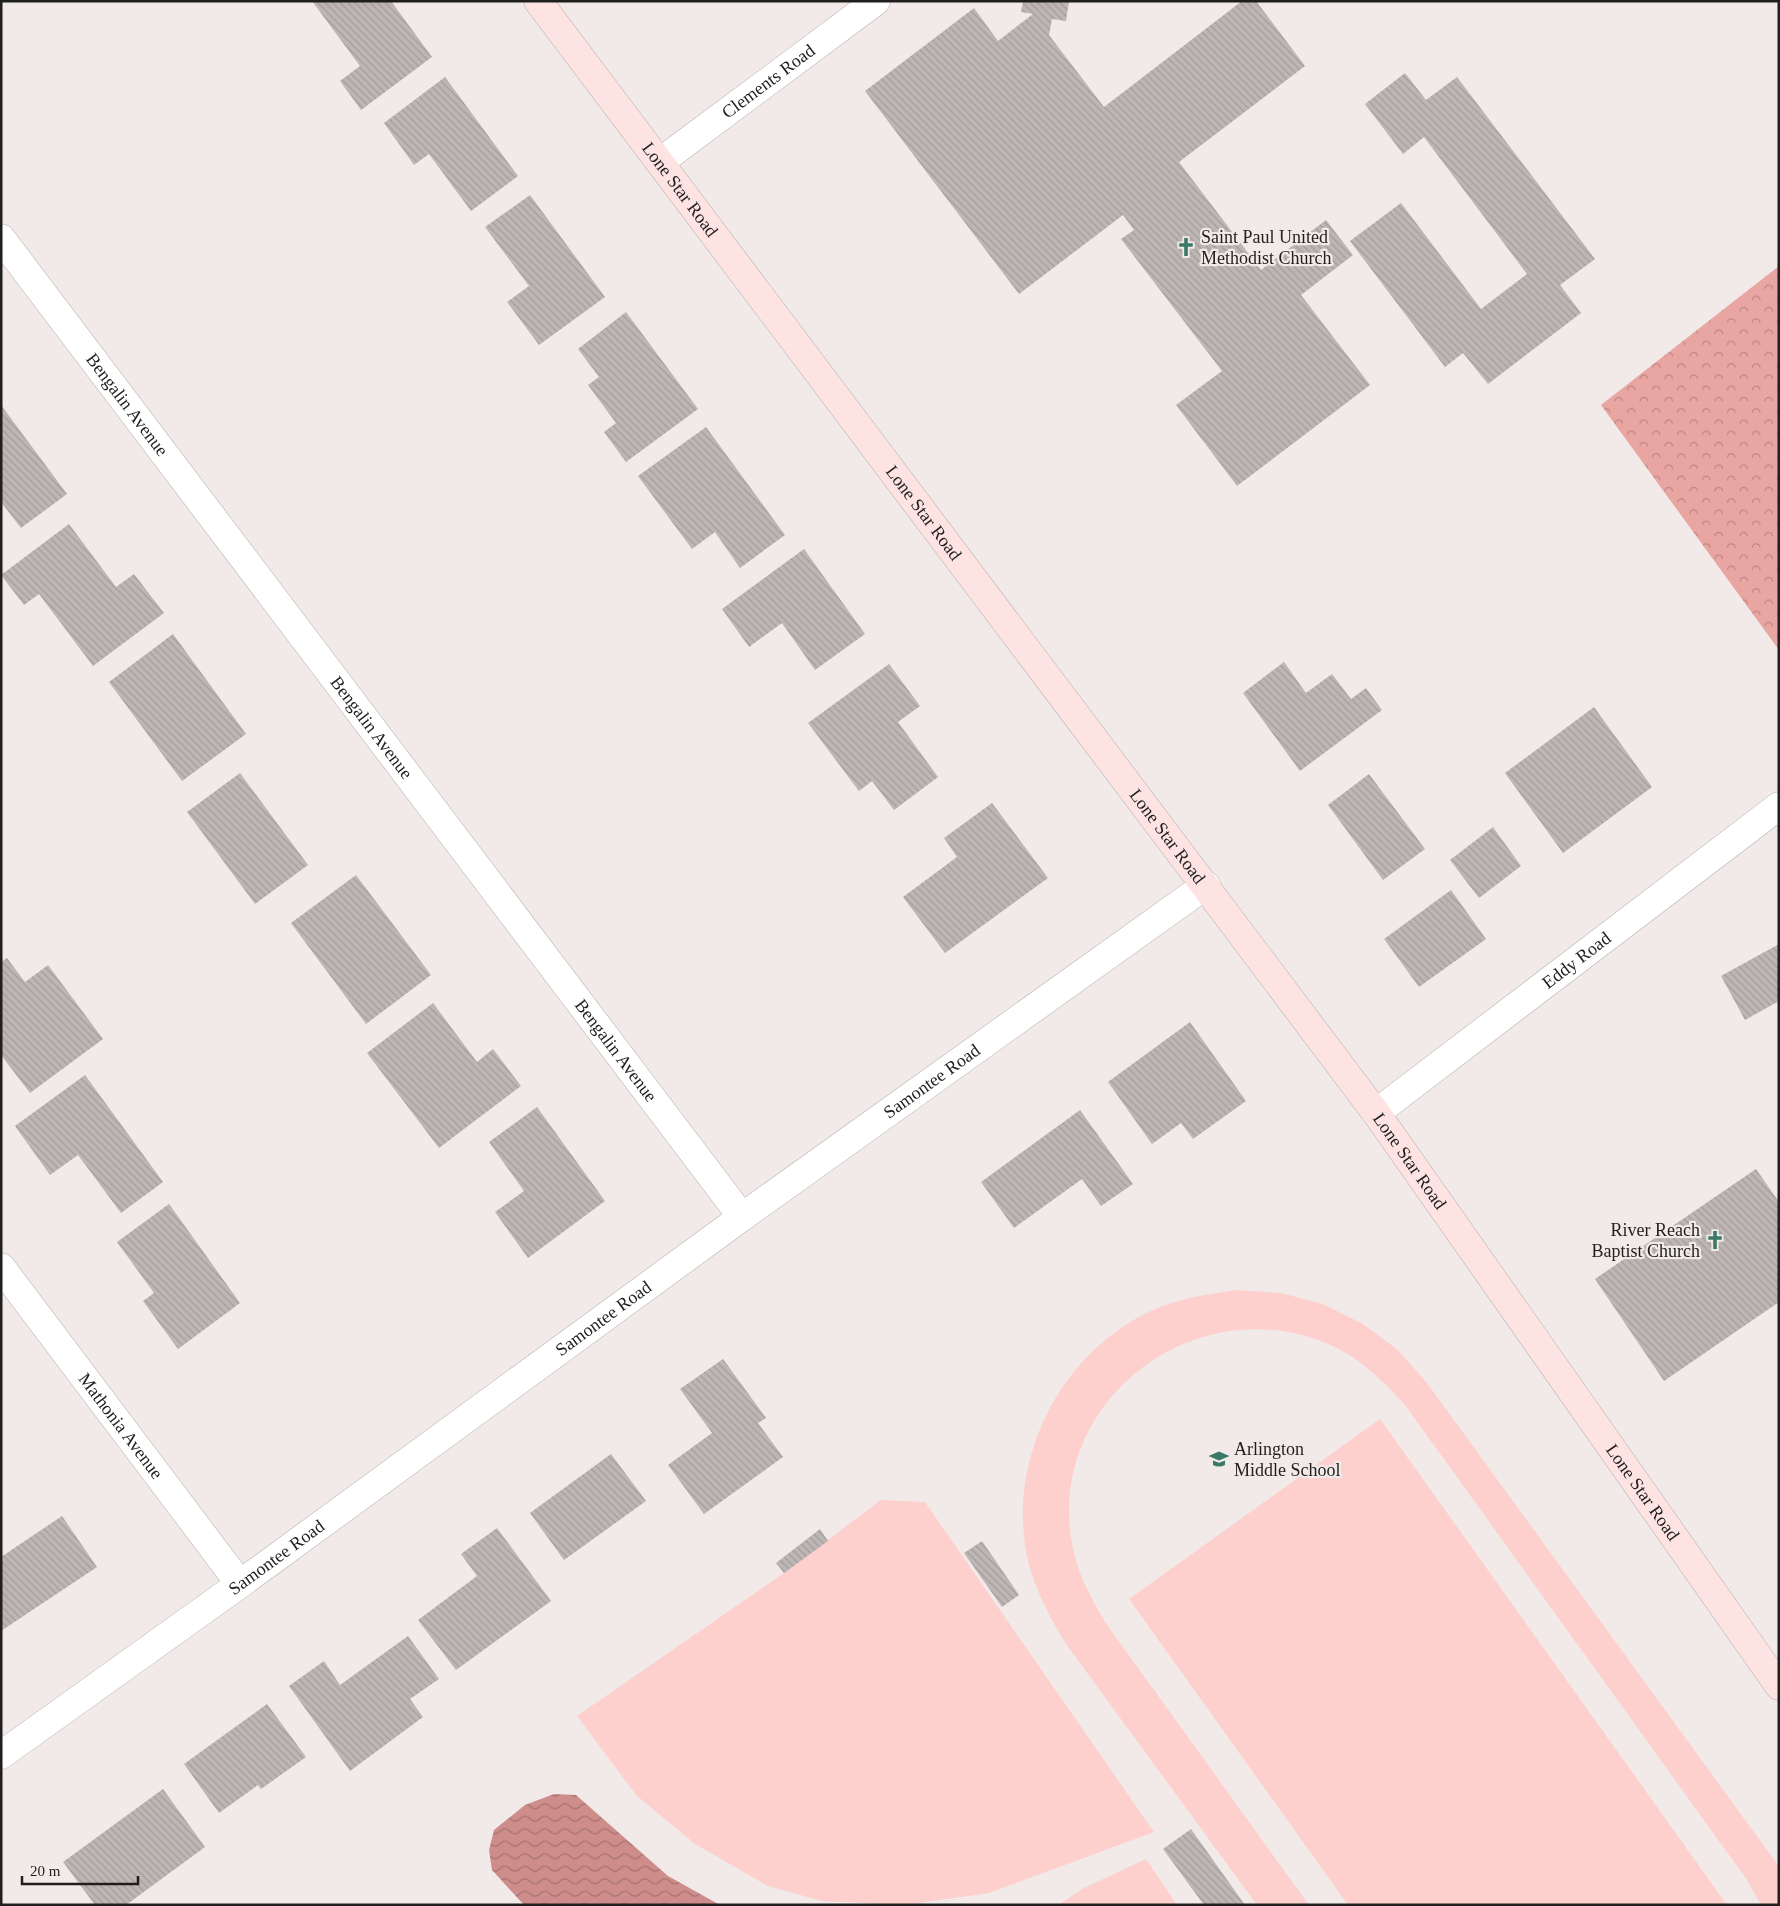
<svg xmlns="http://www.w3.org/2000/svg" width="1780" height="1906" font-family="'Times New Roman',serif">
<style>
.forest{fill:url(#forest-crowns)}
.pitch{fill:#fed0cd}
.water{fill:url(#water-waves)}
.building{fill:url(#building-back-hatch)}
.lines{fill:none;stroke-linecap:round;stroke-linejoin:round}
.street-casing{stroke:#b6afaf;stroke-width:29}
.secondary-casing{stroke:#b6afaf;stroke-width:29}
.street{stroke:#fff;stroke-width:28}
.secondary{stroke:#fde4e3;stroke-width:28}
.labels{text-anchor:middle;stroke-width:4.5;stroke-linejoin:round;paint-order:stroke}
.street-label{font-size:18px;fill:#201e1e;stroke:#f1eae9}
.poi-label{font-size:18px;fill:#201e1e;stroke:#f1eae9;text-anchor:start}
</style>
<defs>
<pattern id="forest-crowns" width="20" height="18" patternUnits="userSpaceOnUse" patternTransform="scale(1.25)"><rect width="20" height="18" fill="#e8a5a1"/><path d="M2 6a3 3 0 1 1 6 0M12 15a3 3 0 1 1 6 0" fill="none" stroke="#bc8683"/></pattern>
<pattern id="water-waves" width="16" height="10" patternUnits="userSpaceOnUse" patternTransform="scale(1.25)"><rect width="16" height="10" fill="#ce8d8a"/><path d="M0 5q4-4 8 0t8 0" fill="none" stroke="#a77370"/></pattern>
<pattern id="building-back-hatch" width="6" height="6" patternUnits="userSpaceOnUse" patternTransform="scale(1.25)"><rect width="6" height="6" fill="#bdb6b5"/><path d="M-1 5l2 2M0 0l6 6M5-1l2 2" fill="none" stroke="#a29c9b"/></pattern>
</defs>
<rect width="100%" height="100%" fill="#f1eae9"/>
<path class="forest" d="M1779,266V650L1601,405Z"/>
<path class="pitch" d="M1237,1290L1281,1293L1323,1304L1363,1324L1398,1350L1427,1383L1775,1861L1779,1867V1905H1761L1747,1880L1405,1405C1380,1378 1354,1352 1318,1340C1182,1292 1038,1413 1075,1557C1081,1580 1093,1601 1105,1622L1309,1905H1257L1066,1644C1051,1619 1037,1594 1029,1565C1004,1465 1058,1353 1153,1310C1180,1298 1208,1294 1237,1290Z
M1380,1419L1727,1905H1348L1129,1599Z
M881,1500L925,1502L1154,1832L989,1893L905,1905L822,1901L768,1886L695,1844L636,1795L577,1716L784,1573Z
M1146,1859L1177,1905H1058L1084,1888Z"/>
<path class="water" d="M554,1794L576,1795L668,1876L720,1905H524L492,1870L489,1850L494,1830L525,1805Z"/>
<path class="building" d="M312,1H391L432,57L361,110L340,81L360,66Z
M1023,1H1069L1066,21L1052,19L1049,35L1104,107L1242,1H1256L1305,66L1179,162L1261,270L1326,220L1353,255L1301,295L1370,385L1237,486L1176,405L1222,371L1121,239L1134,230L1123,215L1019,294L865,91L974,8L998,41L1033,14L1021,12Z
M1405,73L1426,100L1457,77L1595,259L1560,285L1581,313L1488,384L1463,353L1445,367L1350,241L1401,203L1481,309L1527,274L1424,137L1403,154L1365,104Z
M445,77L518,176L471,211L429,154L414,165L384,123Z
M530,195L605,297L539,345L507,302L529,286L485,227Z
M626,312L698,409L626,462L604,432L616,423L588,385L599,377L578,349Z
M1,405L67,494L21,528L1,502Z
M706,427L785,535L740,568L715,532L692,549L638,476Z
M69,524L116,587L134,574L164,613L93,666L39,594L24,605L1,575Z
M804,549L865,634L815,670L782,623L749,647L722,609Z
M173,634L246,734L182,781L109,682Z
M1284,662L1306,693L1332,674L1351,699L1366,688L1382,710L1300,771L1243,693Z
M889,664L920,706L898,722L938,777L894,810L872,781L859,791L808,723Z
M1594,707L1652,787L1563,853L1505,773Z
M240,773L308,865L255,904L187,812Z
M1369,774L1425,849L1383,880L1328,805Z
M992,803L1048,878L945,953L903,897L957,857L944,838Z
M1493,827L1521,866L1479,898L1450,860Z
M356,875L431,975L366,1024L291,923Z
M1451,890L1486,939L1419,987L1384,939Z
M1779,944V1001L1745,1020L1721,976Z
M7,958L25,982L48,965L103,1039L30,1093L1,1055V962Z
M433,1003L477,1062L493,1049L521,1086L439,1148L367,1053Z
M1190,1022L1246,1101L1193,1139L1181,1123L1152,1144L1108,1082Z
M85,1075L163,1182L121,1213L78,1155L50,1175L15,1126Z
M537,1107L605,1201L528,1258L495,1212L524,1191L489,1142Z
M1080,1110L1133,1184L1101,1206L1082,1179L1014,1228L981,1182Z
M1756,1169L1779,1202V1302L1664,1381L1595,1279Z
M169,1204L240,1303L178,1349L143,1301L154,1293L117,1242Z
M723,1359L766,1418L758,1423L783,1457L704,1514L668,1465L712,1433L680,1389Z
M611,1454L646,1501L564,1560L530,1513Z
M62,1516L97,1567L1,1631V1557Z
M497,1528L551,1601L456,1670L418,1620L477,1576L461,1554Z
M820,1529L828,1541L784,1573L776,1563Z
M982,1541L1019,1595L1002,1607L964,1553Z
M408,1636L439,1679L410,1699L423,1717L350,1771L289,1686L324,1661L340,1685Z
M267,1704L306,1757L261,1789L258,1785L219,1813L184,1764Z
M163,1789L205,1847L126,1905H95L63,1862Z
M1191,1829L1245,1905H1204L1163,1849Z"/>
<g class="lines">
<g class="street-casing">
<g id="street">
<path id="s1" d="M660,162L876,1"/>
<path id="s2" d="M1,238L742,1217"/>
<path id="s3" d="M1376,1113L1779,806"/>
<path id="s4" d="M1,1267L240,1584"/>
<path id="s5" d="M1,1755L240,1584L742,1217L1206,885"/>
</g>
</g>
<g class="secondary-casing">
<g id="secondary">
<path id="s6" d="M538,1L1376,1113L1779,1686"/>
</g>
</g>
<use href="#street" class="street"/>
<use href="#secondary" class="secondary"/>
</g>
<defs>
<g id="church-bare" transform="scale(1.5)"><path d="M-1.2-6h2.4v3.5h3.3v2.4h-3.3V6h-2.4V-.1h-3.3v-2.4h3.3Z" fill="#3a7967" stroke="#f1eae9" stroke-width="2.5" paint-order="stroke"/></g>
<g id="school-bare" transform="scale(1.5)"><path d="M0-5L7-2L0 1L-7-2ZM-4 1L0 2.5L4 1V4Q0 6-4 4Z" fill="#3a7967" stroke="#f1eae9" stroke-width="2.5" paint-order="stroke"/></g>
</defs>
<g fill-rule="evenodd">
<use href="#church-bare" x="1186" y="247"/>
<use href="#church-bare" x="1715" y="1240"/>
<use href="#school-bare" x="1219" y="1459"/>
</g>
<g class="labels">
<g class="street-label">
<text dy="6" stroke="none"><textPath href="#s1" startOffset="135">Clements Road</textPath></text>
<text dy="6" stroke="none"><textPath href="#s6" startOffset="236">Lone Star Road</textPath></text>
<text dy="6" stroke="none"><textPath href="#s2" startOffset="209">Bengalin Avenue</textPath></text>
<text dy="6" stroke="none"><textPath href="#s6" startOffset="641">Lone Star Road</textPath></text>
<text dy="6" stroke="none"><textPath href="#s2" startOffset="614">Bengalin Avenue</textPath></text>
<text dy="6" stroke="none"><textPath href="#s6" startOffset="1046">Lone Star Road</textPath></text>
<text dy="6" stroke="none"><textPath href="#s3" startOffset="252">Eddy Road</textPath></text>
<text dy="6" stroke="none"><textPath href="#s2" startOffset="1019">Bengalin Avenue</textPath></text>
<text dy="6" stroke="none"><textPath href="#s5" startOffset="1149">Samontee Road</textPath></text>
<text dy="6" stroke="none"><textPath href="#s6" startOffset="1451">Lone Star Road</textPath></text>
<text dy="6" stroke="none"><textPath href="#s5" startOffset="744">Samontee Road</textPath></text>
<text dy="6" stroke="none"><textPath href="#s4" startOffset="199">Mathonia Avenue</textPath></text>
<text dy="6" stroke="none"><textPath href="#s6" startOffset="1856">Lone Star Road</textPath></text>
<text dy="6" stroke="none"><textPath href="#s5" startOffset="339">Samontee Road</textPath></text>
</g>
<g class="poi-label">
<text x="1201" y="243">Saint Paul United<tspan x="1201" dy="21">Methodist Church</tspan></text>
<text x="1700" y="1236" text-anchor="end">River Reach<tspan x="1700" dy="21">Baptist Church</tspan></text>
<text x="1234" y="1455">Arlington<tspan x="1234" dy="21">Middle School</tspan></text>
</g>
</g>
<rect width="1780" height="1906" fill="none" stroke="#201e1e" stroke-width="5"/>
<path d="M22 1876v8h116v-8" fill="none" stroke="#201e1e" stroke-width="2.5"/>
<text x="30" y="1876" font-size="15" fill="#201e1e" stroke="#f1eae9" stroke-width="4" paint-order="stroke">20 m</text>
</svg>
